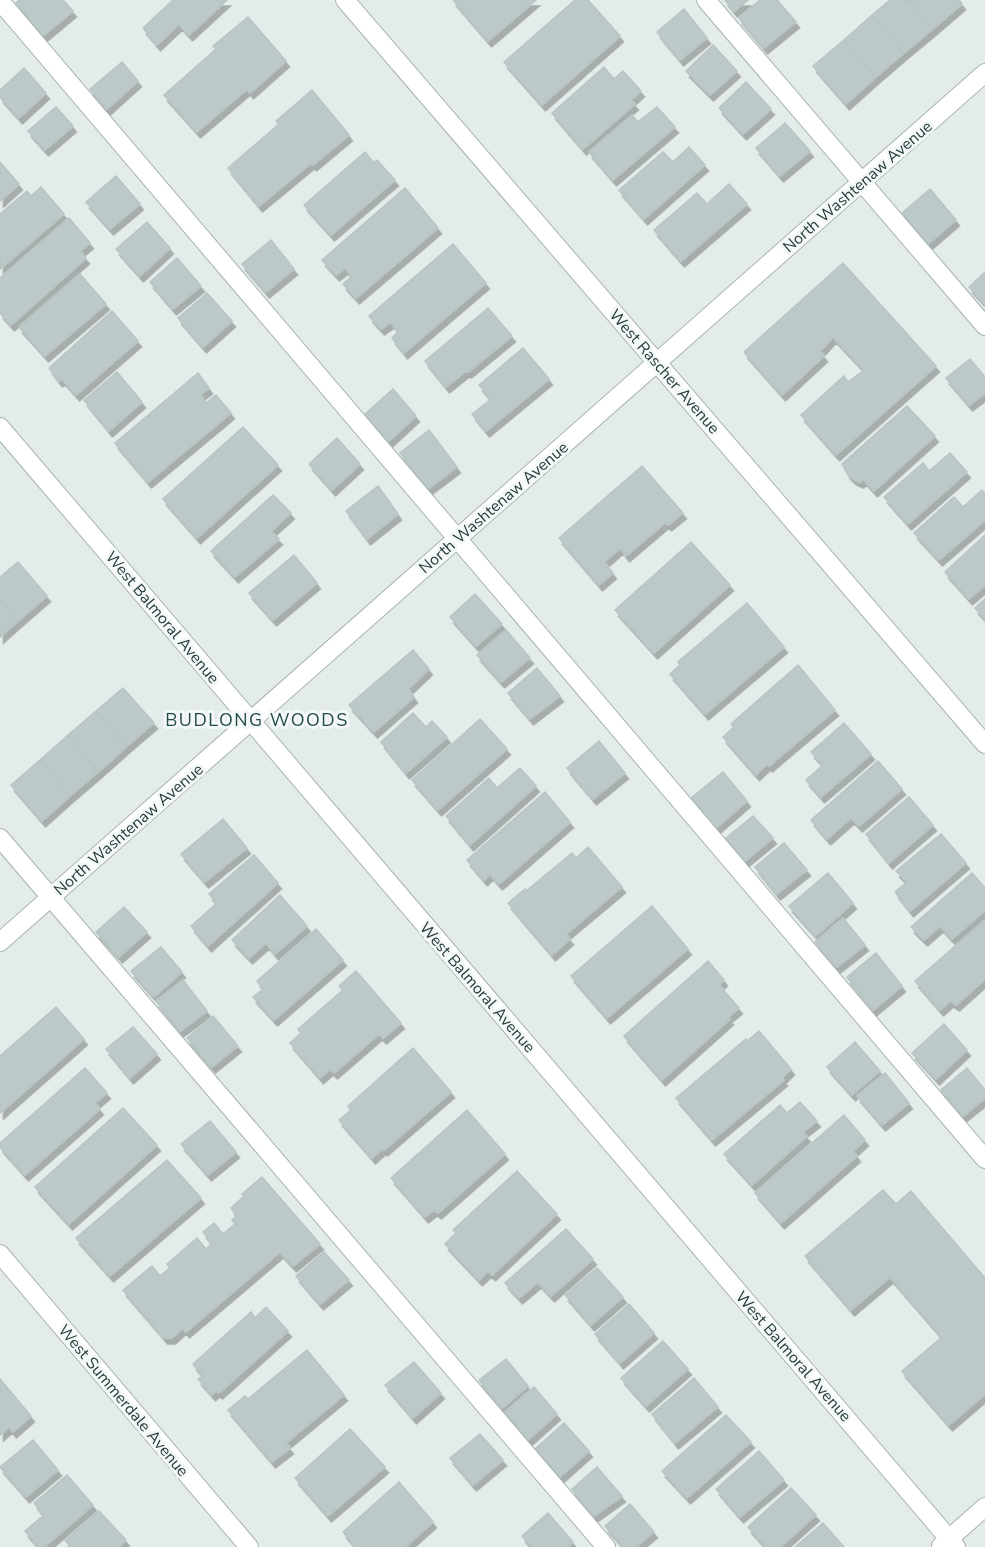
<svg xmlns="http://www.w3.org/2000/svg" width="985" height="1547" font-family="'Nunito Sans',sans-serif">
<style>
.building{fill:#bcc9c8;stroke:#b7c5c3;stroke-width:1.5;filter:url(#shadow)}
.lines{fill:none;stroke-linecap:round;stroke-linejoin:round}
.service-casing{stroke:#a7b3b3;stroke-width:20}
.minor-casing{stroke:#a7b3b3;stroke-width:20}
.service{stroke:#fff;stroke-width:18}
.minor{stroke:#fff;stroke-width:18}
.labels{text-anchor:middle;stroke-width:6;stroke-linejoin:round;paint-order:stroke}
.street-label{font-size:16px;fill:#253b3c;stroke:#f4f9f8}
.neighbourhood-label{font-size:18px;letter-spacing:1.5px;fill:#234a4c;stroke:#f4f9f8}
</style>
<defs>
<filter id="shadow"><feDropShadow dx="3.5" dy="6" stdDeviation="0" flood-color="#0004"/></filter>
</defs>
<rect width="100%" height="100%" fill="#e4eceb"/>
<path class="building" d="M20,0H63L73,11L43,36L16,3Z
M173,0H227L189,35L179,24L157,45L143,28Z
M453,0H536L488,41Z
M575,0H588L620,36L542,105L504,62Z
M725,0H748L734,11Z
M760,0H777L796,22L764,48L739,18Z
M890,0H908L933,29L904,53L872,15Z
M908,0H959L962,4L933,29Z
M684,9L707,38L680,60L657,32Z
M872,15L904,53L876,77L844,40Z
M248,17L286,61L250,93L247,89L197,132L164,95L216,49L213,46Z
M844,40L876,77L846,104L813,66Z
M713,45L737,71L710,95L686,71Z
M122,62L138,81L107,109L90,89Z
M604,67L614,79L623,71L641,91L631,100L635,104L583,149L552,113Z
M24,68L46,93L19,118L0,97V90Z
M746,82L771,109L743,134L719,108Z
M312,90L349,135L313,165L311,163L259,206L228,168L279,124L276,121Z
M56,107L73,126L45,150L28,131Z
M657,107L675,127L613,180L589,152L632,115L638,122Z
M785,123L810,151L780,176L756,148Z
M689,147L705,165L644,219L619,190L663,152L673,162Z
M365,152L374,163L377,160L395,180L331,235L304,205Z
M0,162L19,184L0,201Z
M116,176L140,204L110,229L86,202Z
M729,184L747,204L681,261L654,230L697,193L707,204Z
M41,187L64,214L0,269V214L27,191L31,196Z
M405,188L438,228L356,298L343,284L352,276L345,268L336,275L322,260Z
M930,189L956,220L928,244L902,213Z
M69,218L90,243L80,251L86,258L11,325L0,313V278Z
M147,222L170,248L140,276L116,249Z
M271,240L294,269L266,292L242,264Z
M453,244L486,283L404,353L392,338L398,332L391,322L381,329L369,316Z
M177,258L201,286L173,309L150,282Z
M843,263L936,366L836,455L801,415L844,376L848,382L864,370L833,337L820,351L824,356L782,395L744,352Z
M985,272V304L969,287Z
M80,274L106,304L45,356L19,327Z
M207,293L232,321L203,347L178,318Z
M488,308L512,336L468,372L466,371L446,387L425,361Z
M112,311L138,341L76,395L62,379L59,381L49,368Z
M523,348L549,379L486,431L472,414L491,399L479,385Z
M970,359L985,377V393L969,405L946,378Z
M117,372L142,402L109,431L84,400Z
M198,373L209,388L200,395L206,403L216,395L231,413L148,482L115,443Z
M393,389L416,416L388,442L364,415Z
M907,406L935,436L874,491L863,479L860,482L853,479L847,473L842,464Z
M243,427L278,465L197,538L163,499Z
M429,430L457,467L428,489L400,453Z
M337,438L360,464L332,490L309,464Z
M950,453L967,472L908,524L884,497L923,463L929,471Z
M642,466L683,513L668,525L666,522L626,556L620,548L604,562L613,573L599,585L559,538Z
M378,486L398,514L367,539L346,511Z
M982,490L985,494V520L939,560L914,533L954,497L963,507Z
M273,495L291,513L271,531L279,539L235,577L211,551Z
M985,535V585L969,599L945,572Z
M691,542L730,585L654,653L615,610Z
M294,555L317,583L273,620L249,593Z
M18,562L47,596L18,621L0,599V577Z
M475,594L502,624L476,646L450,617Z
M0,599L18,621L0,637Z
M985,599V619L975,608Z
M747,603L784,647L705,714L670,674L680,665L678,662Z
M506,630L530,658L501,682L477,655Z
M413,650L429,669L408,689L414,697L374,732L349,705Z
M798,665L835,710L769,766L767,764L756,775L723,737L734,727L731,724Z
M537,668L560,696L530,719L508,693Z
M123,688L154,723L126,747L96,711Z
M96,711L126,747L98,772L68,735Z
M413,713L426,727L432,721L447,737L406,773L381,742Z
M480,719L507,749L438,810L412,780Z
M844,723L871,754L821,797L806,780L823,765L811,752Z
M68,735L98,772L70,796L40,760Z
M599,741L625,773L593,799L567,768Z
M40,760L70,796L42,821L11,785Z
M878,761L902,789L859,826L851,818L827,839L811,820Z
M520,768L536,786L470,845L446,816L489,778L497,788Z
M723,772L747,801L716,828L691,798Z
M545,792L570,822L499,884L490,874L484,880L467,860Z
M909,797L933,825L889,863L866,834Z
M753,816L773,838L745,861L726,838Z
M223,819L247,848L205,882L181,854Z
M941,834L966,863L910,911L895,892L907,882L896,871Z
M784,843L807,870L777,894L755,867Z
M588,847L622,887L566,934L570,939L552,955L508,903L525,889L526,891L572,853L576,858Z
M254,855L278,883L208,946L191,926L217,903L209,894Z
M828,873L853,903L816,936L789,906Z
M972,873L985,888V910L952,939L940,926L924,940L911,927Z
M280,895L307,926L275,954L266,943L249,958L232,940Z
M652,906L688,949L607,1018L571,976Z
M124,907L147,932L119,957L96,932Z
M843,918L865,945L837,967L815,942Z
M985,920V979L956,1005L950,1001L940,1010L915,981Z
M316,929L343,960L274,1020L253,997L263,989L257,981Z
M161,947L182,972L154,997L131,971Z
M876,953L902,986L873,1010L847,977Z
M708,961L724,980L719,985L739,1008L728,1017L730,1019L662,1080L624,1036Z
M356,971L401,1023L383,1038L379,1034L334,1073L330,1069L320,1078L290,1043L301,1033L298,1029L343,990L339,986Z
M183,980L207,1011L180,1031L156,1001Z
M56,1007L84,1039L0,1113V1056Z
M213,1016L238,1046L212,1067L187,1038Z
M944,1024L967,1050L936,1079L912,1053Z
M133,1027L157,1054L130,1078L106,1049Z
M759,1031L791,1069L782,1078L784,1080L712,1140L676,1098L746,1039L747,1041Z
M855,1042L880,1071L852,1095L827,1067Z
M413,1048L451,1092L384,1150L383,1148L372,1158L339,1120L351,1110L348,1106Z
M85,1068L107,1093L95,1103L100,1109L25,1175L0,1147V1143Z
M967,1068L985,1090V1098L963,1116L941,1090Z
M885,1073L909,1103L882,1125L857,1096Z
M800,1102L817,1121L803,1132L807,1136L752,1185L724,1154L780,1105L787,1113Z
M123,1108L157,1145L69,1224L35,1187Z
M467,1110L505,1154L438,1213L434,1210L425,1217L391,1178Z
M844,1115L865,1140L853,1151L857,1156L781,1223L755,1193Z
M210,1121L236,1152L208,1175L181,1144Z
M167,1160L201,1198L110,1276L76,1238Z
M517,1171L557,1214L492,1275L488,1271L479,1280L445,1244L456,1233L453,1230Z
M262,1177L320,1244L293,1266L280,1252L186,1332L183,1328L172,1338H164L123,1290L152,1266L160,1276L170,1268L167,1264L197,1238L206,1249L212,1243L203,1232L214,1223L223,1234L235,1224L232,1220L237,1216L231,1208L244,1196L242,1194Z
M883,1190L896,1204L911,1191L985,1278V1394L949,1425L902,1371L942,1337L890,1277L851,1310L805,1256Z
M566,1229L593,1259L551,1296L538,1282L519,1298L505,1283Z
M324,1252L349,1280L320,1304L296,1276Z
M597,1268L623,1297L591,1325L565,1295Z
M629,1304L654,1333L620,1363L595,1334Z
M266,1307L288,1331L219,1393L216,1391L212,1395L198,1379L203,1376L193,1364L251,1312L255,1318Z
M663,1341L688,1369L646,1406L621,1378Z
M307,1350L344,1395L286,1443L290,1448L272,1462L228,1410L245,1396L248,1399Z
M506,1359L528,1386L502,1408L479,1380Z
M414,1362L441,1393L413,1418L385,1385Z
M694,1378L718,1407L675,1443L652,1414Z
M0,1379L31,1416L13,1432L9,1427L0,1435Z
M534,1387L557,1414L528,1440L505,1412Z
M726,1415L751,1442L687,1498L662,1471Z
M564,1423L589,1451L560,1477L535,1449Z
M350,1429L385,1467L328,1516L295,1478Z
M480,1434L503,1460L473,1485L450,1458Z
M33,1440L58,1470L26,1497L0,1467Z
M759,1451L784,1480L740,1517L716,1489Z
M597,1467L622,1496L594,1516L572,1489Z
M67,1475L93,1505L44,1547H39L25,1531L44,1515L34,1503Z
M399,1482L433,1522L405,1547H356L343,1532Z
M791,1488L816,1515L780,1547H766L748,1527Z
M630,1504L654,1532L636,1547H624L605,1526Z
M99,1511L126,1540L119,1547H71L65,1540Z
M548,1513L573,1542L567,1547H532L522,1536Z
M823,1523L844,1547H795Z"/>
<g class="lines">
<g class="service-casing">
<path id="service" d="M706,0L985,326
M0,1L985,1159
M0,838L606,1547"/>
</g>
<g class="minor-casing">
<path id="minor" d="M345,0L985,744
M0,427L956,1547
M0,942L985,73
M0,1254L249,1547
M941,1546L985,1507"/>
</g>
<use href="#service" class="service"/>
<use href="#minor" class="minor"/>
</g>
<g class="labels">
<g class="street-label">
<text transform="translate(857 186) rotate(-41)" y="6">North Washtenaw Avenue</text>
<text transform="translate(665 371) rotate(49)" y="6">West Rascher Avenue</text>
<text transform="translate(493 507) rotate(-41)" y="6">North Washtenaw Avenue</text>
<text transform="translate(163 617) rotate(50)" y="6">West Balmoral Avenue</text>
<text transform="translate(128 829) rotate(-41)" y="6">North Washtenaw Avenue</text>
<text transform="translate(478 987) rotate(49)" y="6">West Balmoral Avenue</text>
<text transform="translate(794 1356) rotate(49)" y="6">West Balmoral Avenue</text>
<text transform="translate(124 1400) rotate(50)" y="6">West Summerdale Avenue</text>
</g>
<g class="neighbourhood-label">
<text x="257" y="726">BUDLONG WOODS</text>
</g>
</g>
</svg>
